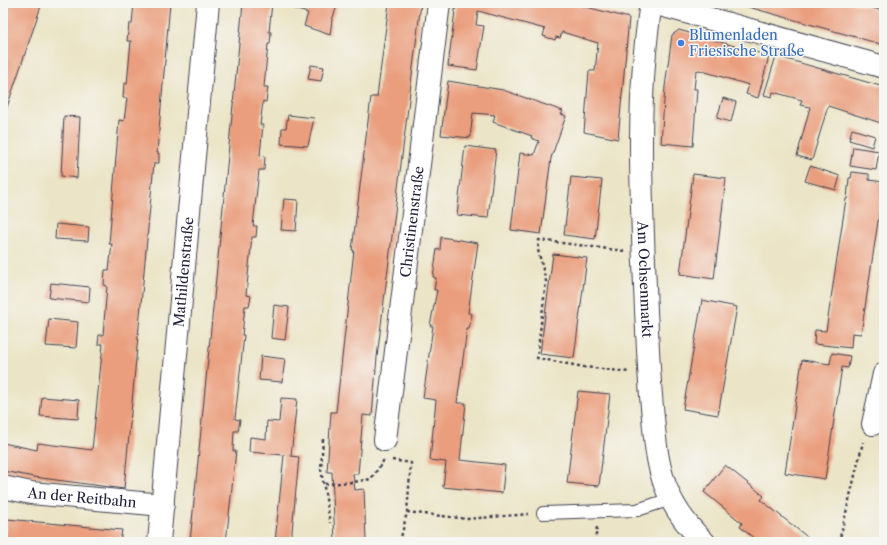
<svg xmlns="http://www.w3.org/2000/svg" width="887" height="545" font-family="'Libre Caslon Text',serif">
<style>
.building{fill:#ea9e7d}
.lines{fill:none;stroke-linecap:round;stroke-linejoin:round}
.lane-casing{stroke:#403f50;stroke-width:14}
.street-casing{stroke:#403f50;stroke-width:24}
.path{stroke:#403f50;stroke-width:2.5;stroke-dasharray:3 3;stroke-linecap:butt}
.lane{stroke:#fff;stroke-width:12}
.street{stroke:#fff;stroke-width:22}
.shop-dot{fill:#3f7fe0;stroke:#f6f6f2;stroke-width:1.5}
.labels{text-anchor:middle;stroke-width:3;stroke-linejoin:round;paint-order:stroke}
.shop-label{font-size:14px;fill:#366cbe;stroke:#f6f6f2;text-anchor:start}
.street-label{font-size:14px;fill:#22223b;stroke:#f6f6f2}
</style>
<rect width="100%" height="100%" fill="#f6f6f2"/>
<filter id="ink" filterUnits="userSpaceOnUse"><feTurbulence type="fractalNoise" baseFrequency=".025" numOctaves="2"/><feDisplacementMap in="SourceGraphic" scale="8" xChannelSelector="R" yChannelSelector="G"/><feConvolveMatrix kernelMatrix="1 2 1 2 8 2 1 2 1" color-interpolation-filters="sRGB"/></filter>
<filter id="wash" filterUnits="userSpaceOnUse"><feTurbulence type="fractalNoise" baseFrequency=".012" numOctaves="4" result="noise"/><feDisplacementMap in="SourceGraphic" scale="16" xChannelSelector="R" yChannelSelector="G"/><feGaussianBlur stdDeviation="0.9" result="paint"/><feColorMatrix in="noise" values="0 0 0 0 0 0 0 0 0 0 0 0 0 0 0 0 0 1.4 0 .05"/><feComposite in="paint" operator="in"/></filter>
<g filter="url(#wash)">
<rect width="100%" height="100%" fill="#ebe4c6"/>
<g id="blocks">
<path class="building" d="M7,3H42L3,119V16Z
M134,3H170L157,153H159V163H154L124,489L34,477L3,471V443L37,450L38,443L92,450L103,344H98L99,335H103L107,286L104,285L105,270H109L112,244H109L119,120L124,121L127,98H123L124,84H127L131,41H127L129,24H132Z
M243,3H272L269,32H271L270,44H268L264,87H268L266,102L263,101L260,125H263L260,155L265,156L264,170H259L253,226H257L256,237H252L246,295L251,296L249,306H245L242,335H244L235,419L240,420L238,431H234L233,451H236L226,542H190Z
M291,3H338L332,20L330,35L304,26L308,13L291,8Z
M389,3H421L377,357L372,416L363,415L358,474H353L355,490L364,489L366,542H335L332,472H327L331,412H336L354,250H352L371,97H377Z
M456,3H571L629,18L618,139L584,132L589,71H595L598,43L562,32L560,38L556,37L555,40L543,36L545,29L478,11L476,25L484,26L477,70L448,66Z
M734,3H853L884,11V45Z
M679,30L769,56L758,98L746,94L749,85L699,70L696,71L694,89H697L693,146L661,143L665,87L672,35Z
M776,56L884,87V124L828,106L812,160L797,156L810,107L800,105L802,100L773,92L772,97L764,95Z
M311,65L324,67L321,81L308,79Z
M448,81L503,90L563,111L561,114L566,116L551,158L541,234L511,230L520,153L534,155L539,141L531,138L532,136L493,122L495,115L473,113L470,138L441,135Z
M723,98L736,102L731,122L717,118Z
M288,115L314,118L308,146L281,144L282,128H286Z
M64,116L80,117L77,178L61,176Z
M852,129L875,136L872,147L849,140Z
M465,146L496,150L488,218L457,215Z
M853,147L879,151L876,170L850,166Z
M810,166L840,176L836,190L805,181Z
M852,172L869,174V180L884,182L861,334L852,333L851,348L814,344L815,330L826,331L846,199H847L849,178H851Z
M693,174L726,178L714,279L680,274Z
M571,177L602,180L595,239L564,235Z
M284,199L298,200L296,231L281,230Z
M56,224L89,227L88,241L55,239Z
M441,237L478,243L468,313L472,314L469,329H467L457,403H466L460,460L505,465L502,493L443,487L446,462L430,460L436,400L423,398L433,326H430L437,290H434L436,278L433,277L437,249L440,250Z
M553,254L587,258L574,358L540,354Z
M51,283L90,287L89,302L49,298Z
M702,300L737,307L718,415L683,409Z
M274,305L289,307L285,340L271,338Z
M49,319L78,322L76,348L46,346Z
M832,353L850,356L848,368L842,367L825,479L785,473L802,360L830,364Z
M261,356L285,359L282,382L259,380Z
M578,391L610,394L599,486L567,483Z
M42,397L79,400L78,419L40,416Z
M281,398L297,399L291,456L299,457L291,542H275L284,455L249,452L250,437L266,439L267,421L279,422Z
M725,465L764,496L761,500L811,540L809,542H759L740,527L742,523L704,492Z
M7,519L122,530L120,542H4Z"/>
</g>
</g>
<g filter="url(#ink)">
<use href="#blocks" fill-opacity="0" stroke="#403f50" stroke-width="1"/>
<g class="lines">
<g class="lane-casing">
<path id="lane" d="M543,513L637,510L671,499"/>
</g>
<g class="street-casing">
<g id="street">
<path id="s1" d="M651,3C635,105 642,208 646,311C648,346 649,382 653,417C655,440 657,463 665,485C673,507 687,526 704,542"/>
<path d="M653,3L884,67"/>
<path d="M873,424L884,374"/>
<path id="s2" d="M385,440L439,3"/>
<path id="s3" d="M3,487L31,493L163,505"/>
<path id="s4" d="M159,542L208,3"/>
</g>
</g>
<path class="path" d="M624,251L539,240L538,250L546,281L537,358L584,367L629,372
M323,439L321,469L330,523
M392,460L411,463L407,512L400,542
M325,484L354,482L371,479L384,460
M407,512L468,519L528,514
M595,542L597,527
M839,542L863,442"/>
<use href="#lane" class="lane"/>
<use href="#street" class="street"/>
</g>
</g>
<circle class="shop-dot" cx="681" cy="43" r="4"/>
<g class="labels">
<g class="shop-label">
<text x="689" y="40">Blumenladen<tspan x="689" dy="16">Friesische Straße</tspan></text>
</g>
<g class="street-label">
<text dy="5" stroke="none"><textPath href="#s2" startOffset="220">Christinenstraße</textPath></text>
<text dy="5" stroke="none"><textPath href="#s4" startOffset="271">Mathildenstraße</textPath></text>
<text dy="5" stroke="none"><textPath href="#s1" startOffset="277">Am Ochsenmarkt</textPath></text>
<text dy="5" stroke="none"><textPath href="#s3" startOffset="80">An der Reitbahn</textPath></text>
</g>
</g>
<rect width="887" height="545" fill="none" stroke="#f6f6f2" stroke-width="16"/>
</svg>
